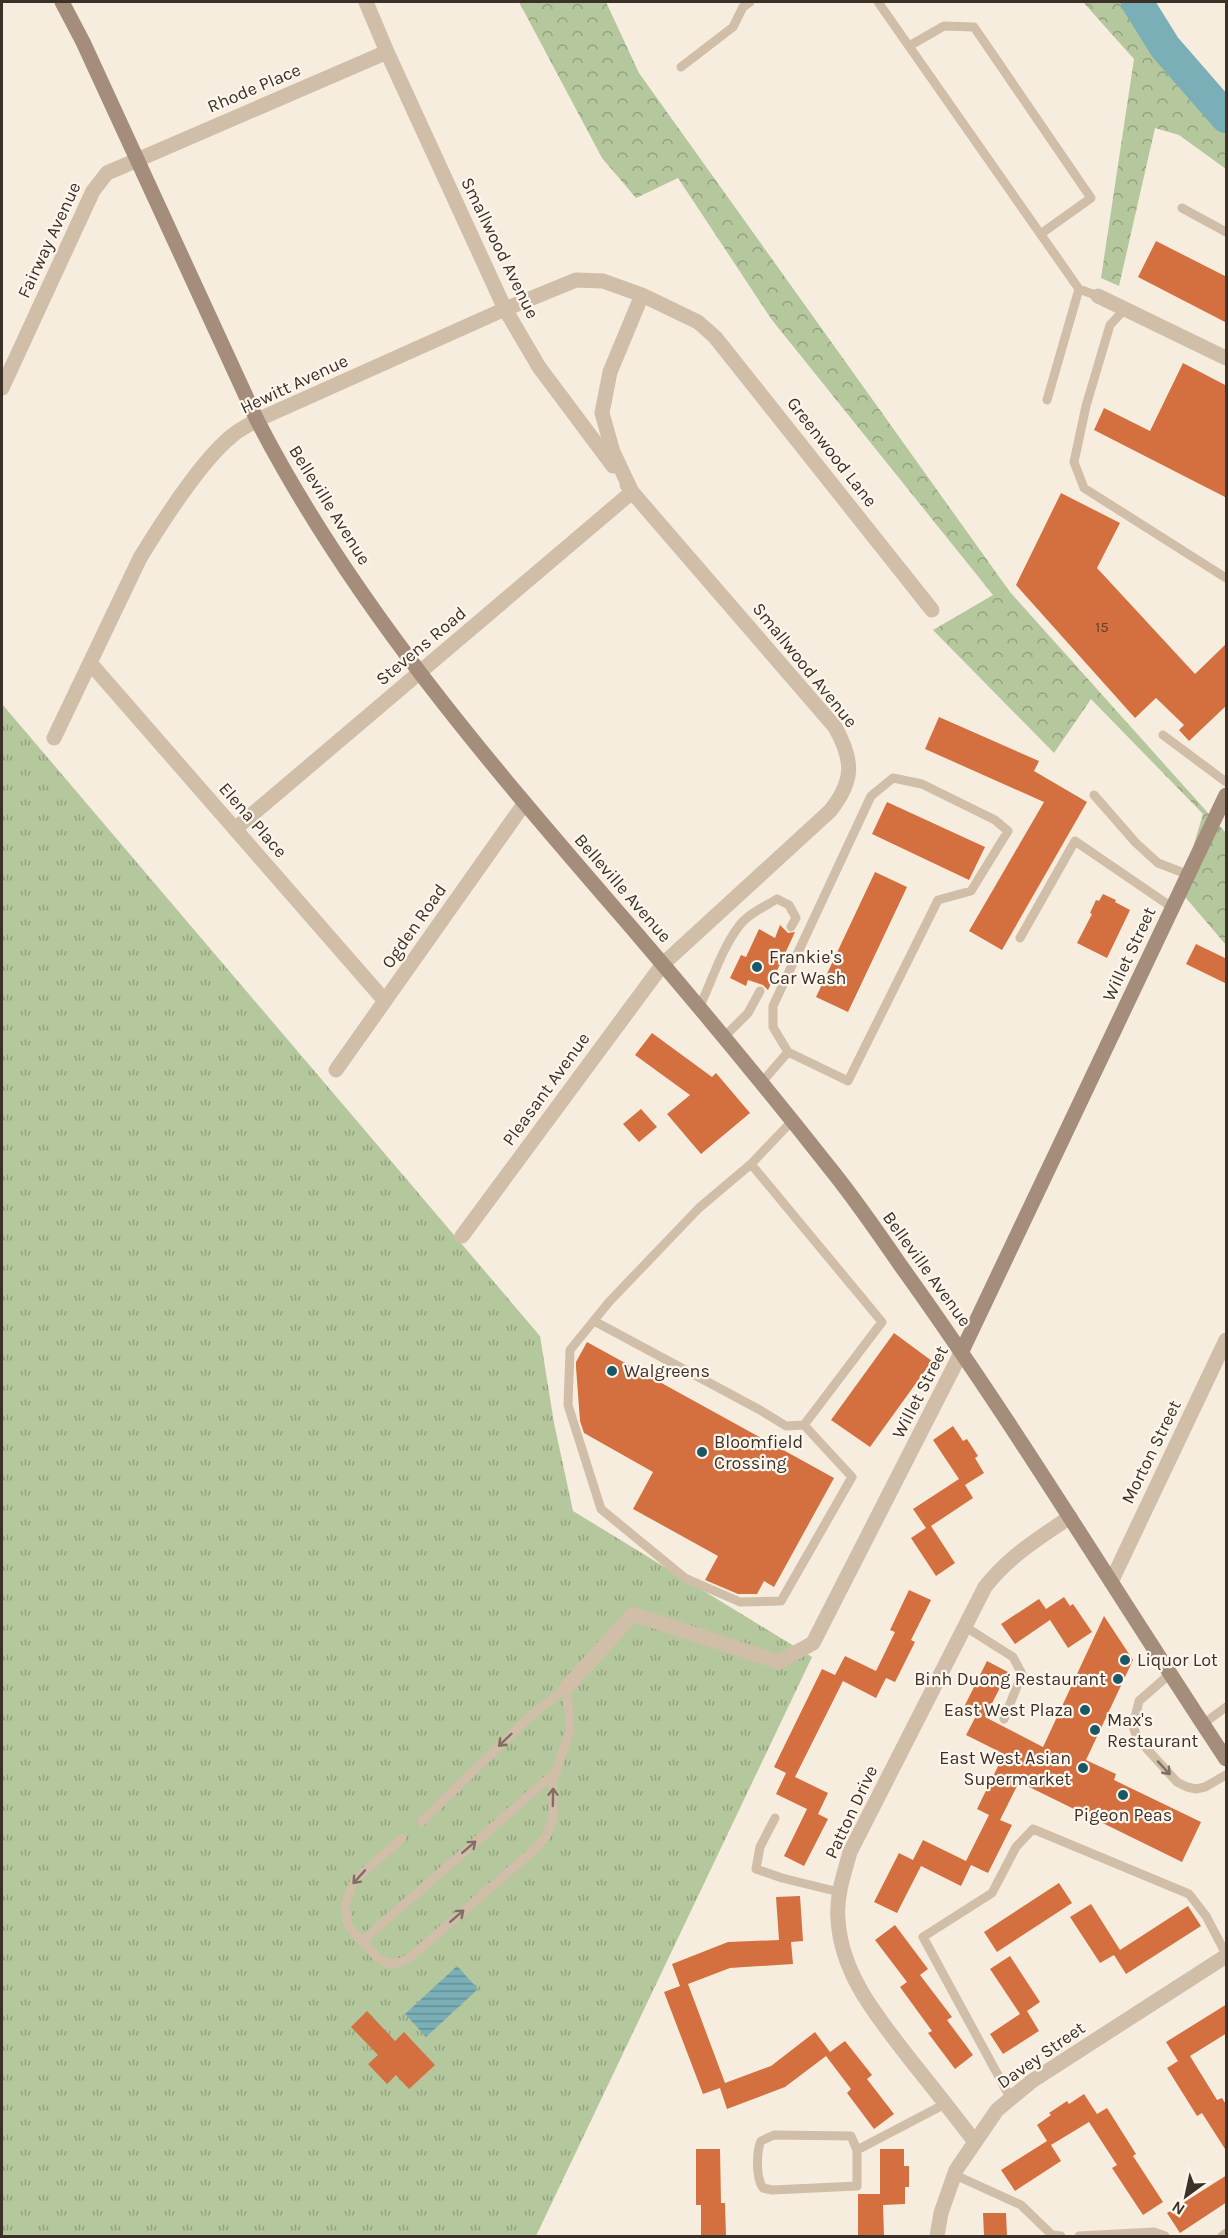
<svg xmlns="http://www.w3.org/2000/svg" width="1228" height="2238" font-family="Karla,sans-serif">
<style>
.grass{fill:url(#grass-tufts)}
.forest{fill:url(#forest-crowns)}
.water{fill:url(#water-rules)}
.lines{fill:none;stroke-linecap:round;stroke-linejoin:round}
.river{stroke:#7aafb7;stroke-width:32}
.building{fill:#d4703f}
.lane{stroke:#d0bea9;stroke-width:9}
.street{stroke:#d0bea9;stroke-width:15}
.secondary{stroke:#a48d7a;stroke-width:15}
.oneway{stroke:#7f7063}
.poi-dot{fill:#195864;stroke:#fcf6ed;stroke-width:2}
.labels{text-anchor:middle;stroke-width:4.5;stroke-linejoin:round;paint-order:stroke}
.number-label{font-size:15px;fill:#62412e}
.street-label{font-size:18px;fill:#3c3129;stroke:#fcf6ed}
.poi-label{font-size:18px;fill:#3c3129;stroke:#fcf6ed;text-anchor:start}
</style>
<defs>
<pattern id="grass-tufts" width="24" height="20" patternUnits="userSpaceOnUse" patternTransform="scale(1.5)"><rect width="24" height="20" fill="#b5c79d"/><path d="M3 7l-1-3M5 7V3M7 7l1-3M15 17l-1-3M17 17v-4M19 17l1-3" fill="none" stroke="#94a280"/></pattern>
<pattern id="forest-crowns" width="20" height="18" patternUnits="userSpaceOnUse" patternTransform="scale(1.5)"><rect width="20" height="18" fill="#b5c79d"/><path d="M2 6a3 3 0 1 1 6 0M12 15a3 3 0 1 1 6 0" fill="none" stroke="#94a280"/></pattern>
<pattern id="water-rules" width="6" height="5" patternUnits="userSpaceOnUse" patternTransform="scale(1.5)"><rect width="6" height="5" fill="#7aafb7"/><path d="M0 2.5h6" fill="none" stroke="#658f95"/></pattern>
</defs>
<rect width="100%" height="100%" fill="#f6eddf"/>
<path class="grass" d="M2,704L540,1336L554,1423L573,1511L812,1657L536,2236H2Z"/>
<path class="forest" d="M519,2H606L639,73L1010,592L1226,833V945L1180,891L1203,814L1091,699L1054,753L933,630L993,595L772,320L678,178L636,198L602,158Z
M1083,2H1152L1187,53L1226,99V169L1179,135L1155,128L1119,286L1101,278L1134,59Z"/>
<path class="water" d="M457,1966L478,1989L426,2037L405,2014Z"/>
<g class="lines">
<path class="river" d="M1137,2L1165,47L1226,117"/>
</g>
<path class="building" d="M1156,241L1227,277V323L1138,277Z
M1183,363L1227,386V498L1094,430L1104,408L1150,431Z
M1061,493L1120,523L1097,568L1195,674L1227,643V705L1189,741L1179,730L1184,725L1156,698L1135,718L1016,585Z
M939,717L1039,761L1034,771L1087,802L1002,950L969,931L1044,802L925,749Z
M887,802L985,847L969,880L872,834Z
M875,872L907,887L848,1012L816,997Z
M1103,894L1116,900L1115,902L1130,910L1107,958L1077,943L1092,914L1090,913L1096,900L1099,901Z
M780,925L788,933L795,932L768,990L763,985L748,980L746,986L730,978L741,955L746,957L759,929L775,938Z
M1196,944L1227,959V984L1186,964Z
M652,1033L712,1077L716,1073L750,1113L701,1154L667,1114L690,1095L635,1055Z
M641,1109L657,1127L639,1142L623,1124Z
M894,1333L932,1361L870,1447L831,1420Z
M587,1342L834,1478L774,1587L764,1581L757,1594H738L705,1580L718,1556L633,1509L653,1472L584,1433L580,1421L576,1367V1362Z
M953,1426L963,1441L967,1439L978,1456L975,1458L984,1473L965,1485L973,1498L931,1526L955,1563L936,1576L911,1538L926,1528L913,1509L959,1479L933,1440Z
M909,1590L931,1600L911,1640L915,1642L895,1682L886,1678L876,1698L843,1681L795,1777L828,1793L818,1814L828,1819L804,1866L784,1856L807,1809L776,1794L786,1773L774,1767L822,1669L835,1675L845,1656L876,1671L895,1632L890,1630Z
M1064,1597L1070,1606L1073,1604L1092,1632L1068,1648L1050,1620L1015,1644L1001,1624L1039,1599L1046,1609Z
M1104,1616L1133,1660L1086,1760L1116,1774L1114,1780L1201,1822L1182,1862L1019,1782L1000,1820L1012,1825L988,1873L971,1865L961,1886L921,1866L897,1913L874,1902L899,1853L913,1860L923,1840L966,1861L989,1815L977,1809L1004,1754L966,1735L976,1716L963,1709L987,1661L1008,1672L985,1717L1043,1747Z
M1059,1883L1072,1903L997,1952L984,1932Z
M800,1896L803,1941L791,1942L793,1964L730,1968L688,1984L725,2083L771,2066L815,2032L830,2052L845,2041L872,2075L867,2079L894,2114L874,2129L847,2093L851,2089L826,2056L785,2087L727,2109L720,2088L703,2094L664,1992L680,1986L672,1964L728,1942L779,1940L776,1897Z
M1091,1904L1120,1950L1188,1906L1201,1926L1126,1974L1114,1955L1100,1963L1070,1917Z
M895,1925L928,1969L920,1975L952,2017L947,2020L973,2055L955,2069L928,2033L932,2031L900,1987L907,1982L875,1940Z
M1010,1956L1040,2002L1027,2011L1039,2031L1003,2054L990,2034L1020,2014L990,1969Z
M1227,2004V2033L1190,2056L1217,2100L1222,2098L1227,2106V2152L1202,2113L1197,2116L1167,2068L1178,2061L1166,2042Z
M367,2011L395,2041L404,2032L435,2065L409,2089L396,2075L387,2084L368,2064L378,2055L351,2027Z
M1084,2094L1097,2114L1107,2108L1136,2154L1133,2156L1163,2202L1143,2215L1112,2168L1117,2165L1089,2122L1051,2145L1061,2161L1015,2191L1001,2170L1047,2141L1037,2125L1051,2115L1049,2113L1067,2101L1069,2104Z
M696,2149H720L721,2203H725L726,2236H701V2205H696Z
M880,2149H904V2166H909V2187H905V2204L883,2205L884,2236H858V2194H880Z
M1227,2175V2202L1180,2233L1167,2213Z
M983,2213H1006L1007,2236H984Z"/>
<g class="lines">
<path class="lane" d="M878,2L1079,289
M909,46L944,26L974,27L1091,198L1042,233
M681,67L733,27L743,7L750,2
M1182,208L1226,232
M1125,309L1110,325L1086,406L1074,462L1084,488L1226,578
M1047,400L1079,289L1098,296
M1163,735L1226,782
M893,778L922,784L995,820L1008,831L971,891L938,900L848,1081L788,1052L773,1027V1006L871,796Z
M1094,795L1136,843L1158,863L1189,875
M1020,938L1075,841L1173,908
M699,1008C712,981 721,950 739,926C748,914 764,907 777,899L789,905L796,918L791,927
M724,1037L748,1013L760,991
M762,1082L788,1052
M751,1164L699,1208L609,1302L570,1350L568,1405L601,1509L685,1578L740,1602L781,1601L852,1477L804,1425L882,1322L751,1164L792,1121
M594,1321L760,1410L786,1426L804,1425
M964,1626L1013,1657L1022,1674L1004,1719
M1171,1673L1139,1701L1133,1726L1137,1738L1177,1782L1187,1787L1196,1789L1205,1787L1226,1775
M1203,1724L1226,1707
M775,1818L760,1847L756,1869L782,1878L839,1892
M402,1838L355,1880L345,1904L348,1926L379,1959L390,1964L402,1962L413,1955L534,1850L546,1836L553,1818V1780L570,1730L567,1687L527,1719L421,1822
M362,1941L557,1771
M1011,2099L923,1937L992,1893L1016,1847L1033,1829L1189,1894L1206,1916L1226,1954
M774,2135L851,2136L857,2150V2186L772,2190L763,2188C756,2178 756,2153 761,2141Z
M857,2150L945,2104
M955,2175L1021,2205L1052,2235L1061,2236
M1079,2236L1154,2232L1165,2236
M1222,2236L1226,2233"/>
<path class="street" d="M366,2L387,52L505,309L539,367L613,466
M1098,296L1226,358
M2,388L93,191L107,173L387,52
M91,664L385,1001
M54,738L140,558C162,522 201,460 233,435C240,429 249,425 257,420L505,309L576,280L603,281L642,295L698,322L715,337L932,610
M235,829L632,492L627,485
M336,1070L524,804
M462,1236L663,964L830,811C854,781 854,761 835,727L632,492L613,452L602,413L610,372L642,295
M1112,1580L1226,1340
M567,1687L633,1614L779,1662L813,1643L962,1351
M975,2142C955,2116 934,2089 913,2063C880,2020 841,1976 838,1919C836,1896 844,1874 850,1852L985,1587C1009,1556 1038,1539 1070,1517
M937,2236L941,2213L956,2170L997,2110L1032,2081L1226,1956"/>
<path class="secondary" d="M62,2L83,42L257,420C355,610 498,773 637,934C704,1012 769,1091 833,1172C857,1202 879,1234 901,1266C1016,1426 1117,1595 1226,1759
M962,1351L1226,795"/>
</g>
<defs><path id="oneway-shaft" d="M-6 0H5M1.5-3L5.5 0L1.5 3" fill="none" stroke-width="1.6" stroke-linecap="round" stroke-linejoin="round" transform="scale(1.5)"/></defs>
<g class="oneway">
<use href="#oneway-shaft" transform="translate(505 1740) rotate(136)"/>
<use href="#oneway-shaft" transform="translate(1164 1768) rotate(47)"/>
<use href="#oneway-shaft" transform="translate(553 1797) rotate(-89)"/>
<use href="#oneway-shaft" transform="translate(469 1847) rotate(-41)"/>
<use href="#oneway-shaft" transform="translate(359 1877) rotate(132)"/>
<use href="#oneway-shaft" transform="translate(457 1916) rotate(-41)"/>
</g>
<g class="poi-dot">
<circle cx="757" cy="967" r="6"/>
<circle cx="612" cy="1371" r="6"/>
<circle cx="702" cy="1452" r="6"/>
<circle cx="1125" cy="1660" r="6"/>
<circle cx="1118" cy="1679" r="6"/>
<circle cx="1085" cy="1710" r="6"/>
<circle cx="1095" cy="1730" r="6"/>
<circle cx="1083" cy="1768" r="6"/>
<circle cx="1123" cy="1795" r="6"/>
</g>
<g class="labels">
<g class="number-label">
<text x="1102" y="632">15</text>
</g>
<g class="street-label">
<text transform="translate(254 88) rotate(-23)" y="6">Rhode Place</text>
<text transform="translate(49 240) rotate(-65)" y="6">Fairway Avenue</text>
<text transform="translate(500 248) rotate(64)" y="6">Smallwood Avenue</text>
<text transform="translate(294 384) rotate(-25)" y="6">Hewitt Avenue</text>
<text transform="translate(832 452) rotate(52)" y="6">Greenwood Lane</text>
<text transform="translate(330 505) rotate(58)" y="6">Belleville Avenue</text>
<text transform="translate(421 646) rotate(-40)" y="6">Stevens Road</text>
<text transform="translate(805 665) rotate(51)" y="6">Smallwood Avenue</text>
<text transform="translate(253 820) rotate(49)" y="6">Elena Place</text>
<text transform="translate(623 888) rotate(49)" y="6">Belleville Avenue</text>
<text transform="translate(414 926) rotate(-55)" y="6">Ogden Road</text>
<text transform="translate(1129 954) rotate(-65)" y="6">Willet Street</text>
<text transform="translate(546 1089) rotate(-54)" y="6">Pleasant Avenue</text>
<text transform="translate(927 1269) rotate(54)" y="6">Belleville Avenue</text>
<text transform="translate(920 1392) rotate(-63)" y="6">Willet Street</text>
<text transform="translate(1151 1452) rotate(-64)" y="6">Morton Street</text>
<text transform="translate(851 1812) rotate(-65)" y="6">Patton Drive</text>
<text transform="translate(1041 2055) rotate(-35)" y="6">Davey Street</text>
</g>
<g class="poi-label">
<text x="769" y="963">Frankie's<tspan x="769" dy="21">Car Wash</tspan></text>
<text x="624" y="1377">Walgreens</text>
<text x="714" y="1448">Bloomfield<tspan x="714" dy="21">Crossing</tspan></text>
<text x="1137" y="1666">Liquor Lot</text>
<text x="1106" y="1685" text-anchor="end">Binh Duong Restaurant</text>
<text x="1073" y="1716" text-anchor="end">East West Plaza</text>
<text x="1107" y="1726">Max's<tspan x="1107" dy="21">Restaurant</tspan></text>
<text x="1071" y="1764" text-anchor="end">East West Asian<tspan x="1071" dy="21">Supermarket</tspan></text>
<text x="1123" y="1821" text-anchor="middle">Pigeon Peas</text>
</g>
</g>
<rect width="1228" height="2238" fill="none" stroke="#3c3129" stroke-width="6"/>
<g transform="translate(1186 2196) rotate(213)" stroke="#fcf6ed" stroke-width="4.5" paint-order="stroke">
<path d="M0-4.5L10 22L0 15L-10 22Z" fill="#3c3129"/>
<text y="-9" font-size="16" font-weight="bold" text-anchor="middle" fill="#3c3129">N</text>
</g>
</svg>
